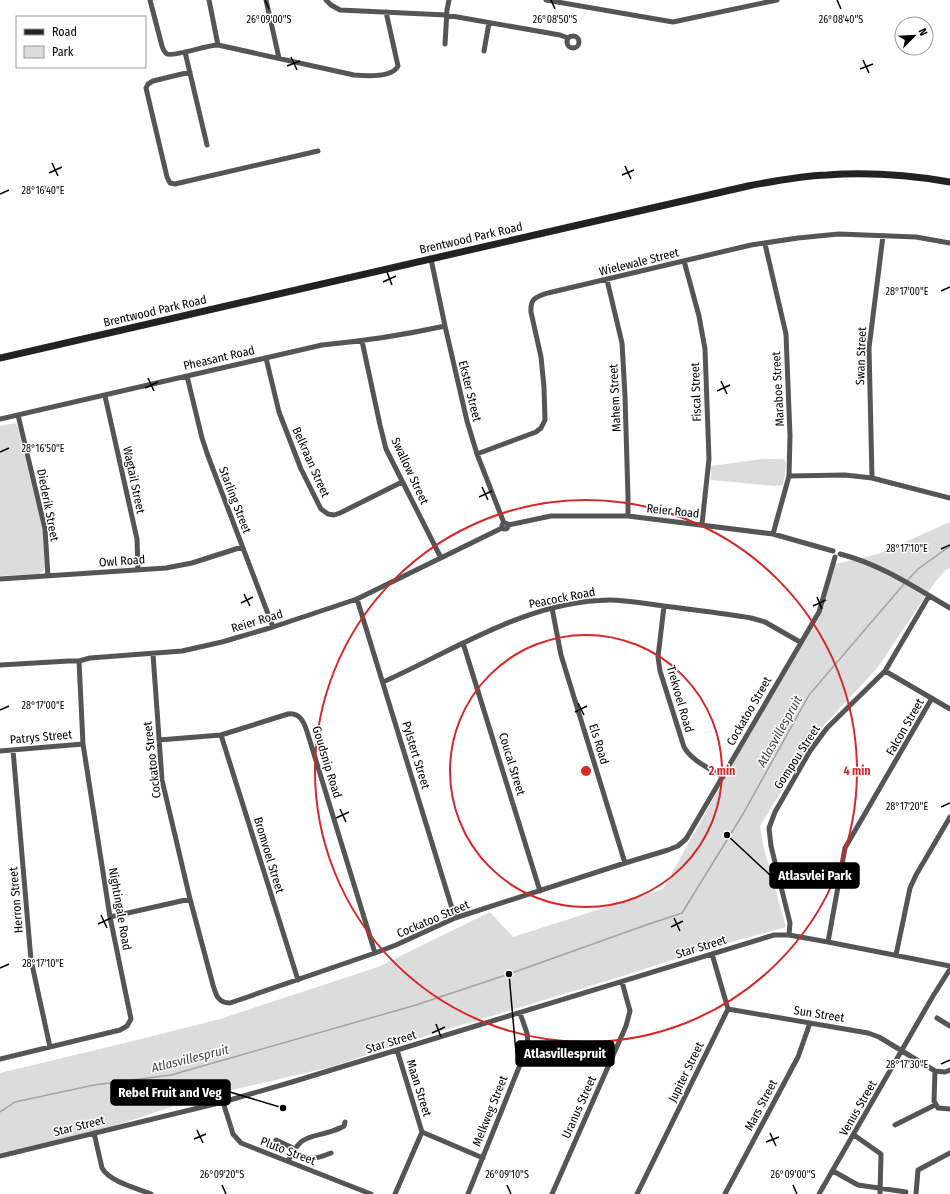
<svg xmlns="http://www.w3.org/2000/svg" width="950" height="1194" font-family="'Fira Sans Condensed',sans-serif">
<style>
.green{fill:#dcdcdc}
.lines{fill:none;stroke-linecap:round;stroke-linejoin:round}
.stream{stroke:#a3a3a3;stroke-width:1.5}
.street{stroke:#555;stroke-width:5}
.secondary{stroke:#222;stroke-width:7}
.ticks{fill:none;stroke:#000;stroke-width:1.5}
.ring{fill:none;stroke:#d62828;stroke-width:2}
.labels{text-anchor:middle;stroke-width:3;stroke-linejoin:round;paint-order:stroke}
.street-label{font-size:12px;fill:#000;stroke:#fff}
.water-label{font-size:13px;font-style:italic;fill:#444;stroke:#fff}
.ticks-label{font-size:10px;text-anchor:middle;fill:#000;stroke:#fff;stroke-width:3;stroke-linejoin:round;paint-order:stroke}
.centre{fill:#d62828;stroke:#fff;stroke-width:2}
.ring-label{font-size:12px;text-anchor:middle;font-weight:bold;fill:#d62828;stroke:#fff;stroke-width:3;stroke-linejoin:round;paint-order:stroke}
.leader{fill:none;stroke:#000;stroke-width:1.5}
.callout-dot{fill:#000;stroke:#fff;stroke-width:1.5}
.callout{fill:#000;stroke:#000;stroke-width:1.5}
.callout-label{font-size:13px;text-anchor:middle;font-weight:bold;fill:#fff}
</style>
<rect width="100%" height="100%" fill="#fff"/>
<path class="green" d="M16,423L18,428L43,531L45,568L43,571L39,574L0,576V426Z
M762,459H782L785,460L786,465L783,485L775,486L711,480V466Z
M950,522V568L946,570L935,582L878,667L818,732L760,826L763,845L786,927L703,950L626,975L393,1046L331,1067L198,1098L105,1129L0,1153V1073L133,1041L220,1019L378,967L490,912L513,937L663,889L741,749L820,616L835,564L878,554Z"/>
<g class="lines">
<path class="stream" d="M907,581L918,569L950,546
M0,1112L15,1102L94,1085L171,1075L416,1005L509,974L646,925L682,913L743,814L809,695L904,584"/>
<path class="street" d="M150,0L162,46C163,49 164,52 167,54C174,57 207,45 218,45L354,75C366,76 392,78 398,66L386,12
M209,0L218,45
M266,0L279,58
M326,0L331,5L340,10L446,15L560,35L568,38
M546,0L673,22L777,0
M567 42a6 6 0 1 1 12 0a6 6 0 1 1-12 0Z
M445,44L447,10L449,0
M484,51L489,23
M185,52L207,145
M190,72L153,81L148,84L146,88L167,177L170,183L175,184L318,151
M765,244L786,334L790,436L789,476L773,534
M431,259L445,326L467,421L477,454L504,523
M684,261L699,316L705,349L709,459L702,524
M607,280L622,343L625,396L628,497V516
M362,341L380,425L386,449L441,558
M266,358L279,412L301,469L321,509L328,514L334,515L340,513L402,482
M187,376L202,438L208,456L273,627
M105,396L137,539L138,570
M18,415L45,529L48,576
M0,419L322,345C364,341 404,335 445,326
M477,454L536,432L541,428L545,420L544,387L541,357L531,312C530,298 536,297 548,293L751,245L798,238L839,234L916,237L950,243
M789,476L845,475L872,478L950,498
M872,478L869,348L883,236
M502 526a3 3 0 1 1 6 0a3 3 0 1 1-6 0Z
M508,525L551,516H628L773,534L833,551
M840,554C880,564 914,587 950,608
M0,579L166,568L192,563L242,547
M357,599L455,918
M664,606L658,657L660,671L684,747C692,761 709,768 723,777
M552,608L561,655L625,863
M463,643L540,891
M153,654L162,780L190,899L213,985C216,995 218,1003 230,1003L375,953L396,945L455,918L625,863L668,850L678,846L686,839L819,612L835,557
M0,665L69,661H79L90,658L182,651L222,642L273,627L357,599L502,528
M885,671L950,709
M383,682C457,649 527,601 610,600C628,600 646,604 664,606C693,610 722,613 751,618L765,622L800,642
M221,735L298,980
M159,740L221,735L288,714C304,712 306,730 310,741L375,953
M13,750L31,960L50,1047
M0,751L83,744
M110,917L190,899
M789,935L790,923L771,846L769,828L775,812L810,751L827,728L885,671L929,596
M828,942L845,848L932,698
M896,955L910,888L916,875L950,817
M728,1009L868,1033L879,1037L935,1071L945,1072L950,1070
M937,1018L950,1026
M0,1059L120,1030L127,1026L131,1019L110,917L83,744L79,661
M935,1071L934,1101L938,1108L950,1109
M223,1102L233,1134L241,1143L371,1194
M895,1125L935,1105
M422,1132L483,1158
M94,1133L102,1168C110,1182 136,1188 151,1194
M854,1135L881,1154L880,1194
M276,1140L295,1149
M293,1152C309,1160 314,1160 331,1153
M0,1156L223,1102L292,1082L774,935H789L828,942L950,966
M288,1161C301,1136 304,1139 329,1132C335,1130 339,1129 344,1126L345,1122
M833,1171L858,1185L906,1192
M395,1194L422,1132L397,1050
M468,1194L528,1045L527,1033L520,1013
M552,1194L626,1026L630,1011L622,982
M637,1194L728,1009L712,954
M725,1194L798,1057L810,1023
M819,1194L933,996L950,969
M916,1194L918,1170L950,1153"/>
<path class="secondary" d="M0,358L748,186C774,181 801,176 827,175C868,172 909,175 950,182"/>
</g>
<path class="ticks" d="M265,0L269,9M551,0L555,9M837,0L841,9M291,57L297,70M863,60L869,73M287,66L300,61M860,69L873,64M52,163L58,176M625,166L631,179M49,173L62,167M622,175L634,170M0,194L9,190M387,272L392,285M383,282L396,276M941,291L950,287M148,378L154,391M721,381L727,394M145,388L158,382M717,391L730,385M0,452L9,448M482,487L488,500M479,497L492,491M941,549L950,545M244,594L250,606M817,597L822,609M241,603L253,597M813,606L826,600M578,703L584,715M0,710L9,706M575,712L587,706M941,807L950,803M340,809L346,822M336,818L349,812M101,915L107,928M674,918L680,931M98,924L111,918M671,927L683,921M0,968L9,964M436,1024L441,1037M432,1033L445,1027M941,1064L950,1060M197,1130L203,1143M770,1133L776,1146M194,1139L206,1134M766,1142L779,1137M222,1185L226,1194M507,1185L511,1194M793,1185L797,1194"/>
<g class="ring">
<circle cx="586" cy="771" r="136"/>
<circle cx="586" cy="771" r="271"/>
</g>
<g class="labels">
<g class="street-label">
<text transform="translate(471 238) rotate(-13)" y="4">Brentwood Park Road</text>
<text transform="translate(639 262) rotate(-14)" y="4">Wielewale Street</text>
<text transform="translate(155 311) rotate(-13)" y="4">Brentwood Park Road</text>
<text transform="translate(861 356) rotate(-88)" y="4">Swan Street</text>
<text transform="translate(219 358) rotate(-13)" y="4">Pheasant Road</text>
<text transform="translate(778 389) rotate(-93)" y="4">Maraboe Street</text>
<text transform="translate(470 391) rotate(76)" y="4">Ekster Street</text>
<text transform="translate(696 392) rotate(-92)" y="4">Fiscal Street</text>
<text transform="translate(615 398) rotate(-93)" y="4">Mahem Street</text>
<text transform="translate(311 462) rotate(66)" y="4">Belkraan Street</text>
<text transform="translate(410 471) rotate(65)" y="4">Swallow Street</text>
<text transform="translate(134 480) rotate(78)" y="4">Wagtail Street</text>
<text transform="translate(235 500) rotate(69)" y="4">Starling Street</text>
<text transform="translate(48 505) rotate(79)" y="4">Diederik Street</text>
<text transform="translate(673 511) rotate(6)" y="4">Reier Road</text>
<text transform="translate(122 561) rotate(-4)" y="4">Owl Road</text>
<text transform="translate(562 598) rotate(-11)" y="4">Peacock Road</text>
<text transform="translate(257 621) rotate(-17)" y="4">Reier Road</text>
<text transform="translate(680 699) rotate(74)" y="4">Trekvoel Road</text>
<text transform="translate(749 711) rotate(-60)" y="4">Cockatoo Street</text>
<text transform="translate(905 727) rotate(-60)" y="4">Falcon Street</text>
<text transform="translate(41 737) rotate(-5)" y="4">Patrys Street</text>
<text transform="translate(599 744) rotate(73)" y="4">Els Road</text>
<text transform="translate(416 755) rotate(73)" y="4">Pylstert Street</text>
<text transform="translate(797 757) rotate(-57)" y="4">Gompou Street</text>
<text transform="translate(152 760) rotate(-97)" y="4">Cockatoo Street</text>
<text transform="translate(327 762) rotate(73)" y="4">Goudsnip Road</text>
<text transform="translate(512 764) rotate(73)" y="4">Coucal Street</text>
<text transform="translate(269 855) rotate(73)" y="4">Bromvoel Street</text>
<text transform="translate(16 900) rotate(-95)" y="4">Herron Street</text>
<text transform="translate(120 909) rotate(80)" y="4">Nightingale Road</text>
<text transform="translate(433 919) rotate(-23)" y="4">Cockatoo Street</text>
<text transform="translate(701 947) rotate(-17)" y="4">Star Street</text>
<text transform="translate(819 1014) rotate(9)" y="4">Sun Street</text>
<text transform="translate(391 1042) rotate(-17)" y="4">Star Street</text>
<text transform="translate(686 1072) rotate(-64)" y="4">Jupiter Street</text>
<text transform="translate(419 1088) rotate(73)" y="4">Maan Street</text>
<text transform="translate(761 1105) rotate(-62)" y="4">Mars Street</text>
<text transform="translate(579 1107) rotate(-66)" y="4">Uranus Street</text>
<text transform="translate(858 1108) rotate(-60)" y="4">Venus Street</text>
<text transform="translate(490 1111) rotate(-68)" y="4">Melkweg Street</text>
<text transform="translate(79 1126) rotate(-14)" y="4">Star Street</text>
<text transform="translate(288 1151) rotate(21)" y="4">Pluto Street</text>
</g>
<g class="water-label">
<text transform="translate(779 731) rotate(-61)" y="5">Atlasvillespruit</text>
<text transform="translate(190 1058) rotate(-14)" y="5">Atlasvillespruit</text>
</g>
</g>
<g class="ticks-label">
<text x="269" y="23">26°09'00"S</text>
<text x="555" y="23">26°08'50"S</text>
<text x="841" y="23">26°08'40"S</text>
<text x="43" y="194">28°16'40"E</text>
<text x="907" y="295">28°17'00"E</text>
<text x="43" y="452">28°16'50"E</text>
<text x="907" y="552">28°17'10"E</text>
<text x="43" y="709">28°17'00"E</text>
<text x="907" y="810">28°17'20"E</text>
<text x="43" y="967">28°17'10"E</text>
<text x="907" y="1068">28°17'30"E</text>
<text x="222" y="1178">26°09'20"S</text>
<text x="507" y="1178">26°09'10"S</text>
<text x="793" y="1178">26°09'00"S</text>
</g>
<circle cx="586" cy="771" r="6" class="centre"/>
<g class="ring-label">
<text x="722" y="775">2 min</text>
<text x="857" y="775">4 min</text>
</g>
<path class="leader" d="M727 835L770 875M509 974L516 1053M283 1108L230 1092"/>
<g class="callout-dot">
<circle cx="727" cy="835" r="4"/>
<circle cx="509" cy="974" r="4"/>
<circle cx="283" cy="1108" r="4"/>
</g>
<g class="callout">
<rect x="770" y="863" width="89" height="25" rx="4"/>
<rect x="516" y="1041" width="98" height="25" rx="4"/>
<rect x="111" y="1080" width="119" height="25" rx="4"/>
</g>
<g class="callout-label">
<text x="815" y="880">Atlasvlei Park</text>
<text x="565" y="1058">Atlasvillespruit</text>
<text x="170" y="1097">Rebel Fruit and Veg</text>
</g>
<rect x="16" y="16" width="130" height="52" fill="#ffffff" stroke="#999999"/>
<rect x="24" y="29" width="20" height="6" fill="#222222" stroke="#999999"/>
<text x="52" y="36" font-size="12" fill="#000000">Road</text>
<rect x="24" y="46" width="20" height="12" fill="#dcdcdc" stroke="#999999"/>
<text x="52" y="56" font-size="12" fill="#000000">Park</text>
<g transform="translate(914 36) rotate(66)"><circle r="19" fill="#ffffff" stroke="#999999"/>
<path d="M0-3L7 15L0 10L-7 15Z" fill="#000000"/>
<text y="-6" font-size="11" font-weight="bold" text-anchor="middle" fill="#000000">N</text>
</g>
</svg>
